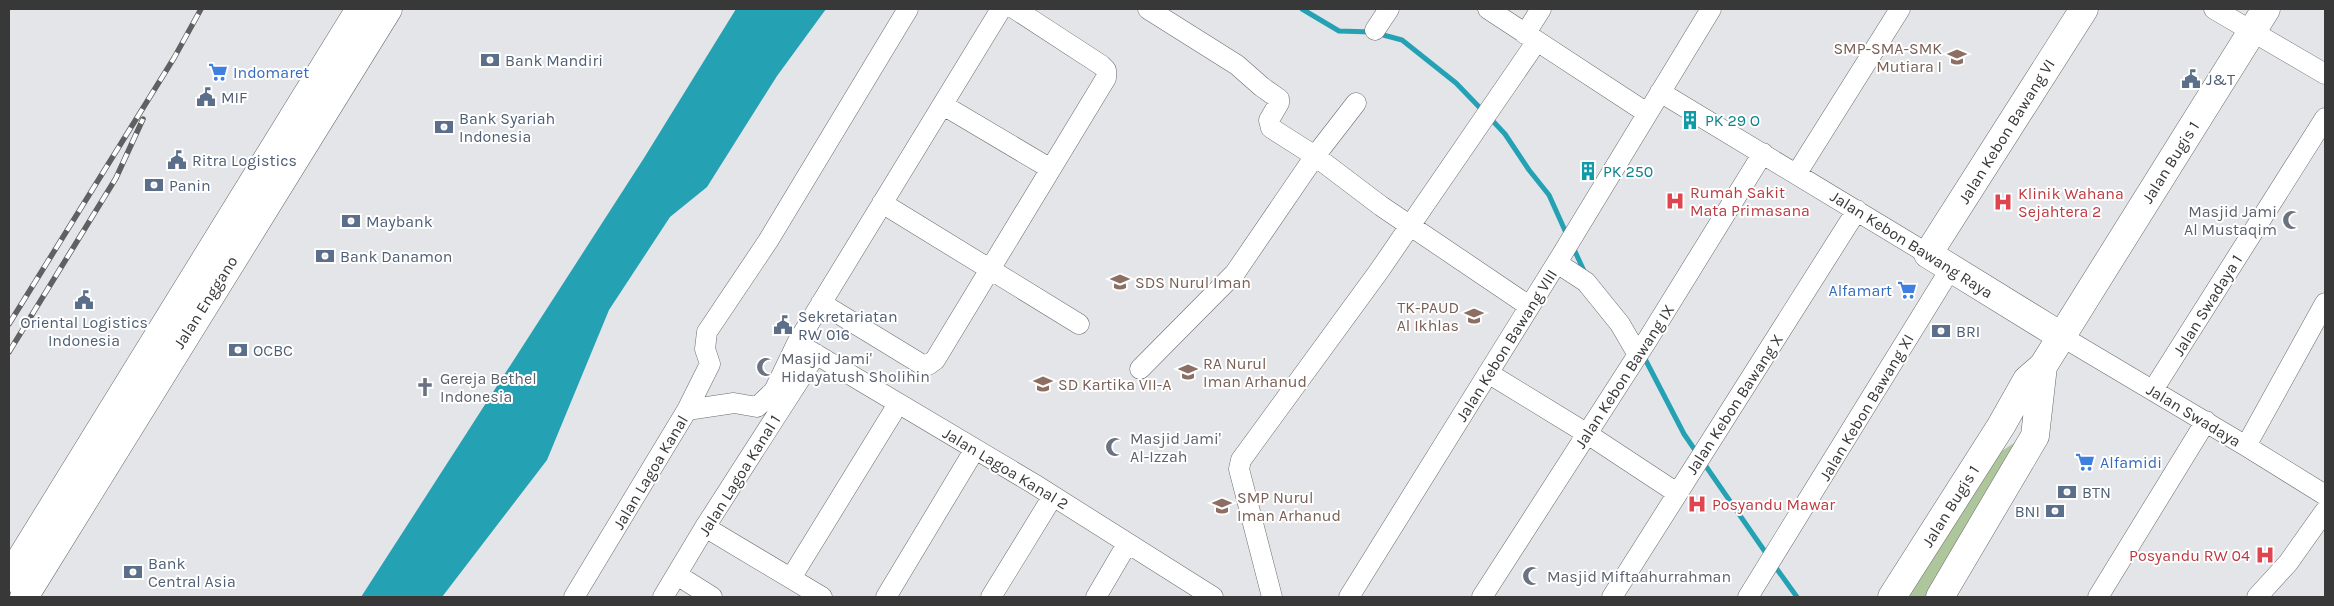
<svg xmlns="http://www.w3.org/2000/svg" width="2334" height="606" font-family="Karla,sans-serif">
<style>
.green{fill:#aec69b}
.water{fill:#24a2b4}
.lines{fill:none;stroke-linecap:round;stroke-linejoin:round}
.stream{stroke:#24a2b4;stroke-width:5}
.street-casing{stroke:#696b6d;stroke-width:21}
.secondary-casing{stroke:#696b6d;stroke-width:29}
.highway-casing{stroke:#696b6d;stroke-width:29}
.street{stroke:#fff;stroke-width:20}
.secondary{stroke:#fff;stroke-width:28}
.highway{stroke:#fff;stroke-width:28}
.rail-casing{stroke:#606062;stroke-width:5.5}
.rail{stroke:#fff;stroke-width:4;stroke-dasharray:11;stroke-linecap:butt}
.labels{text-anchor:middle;stroke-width:4;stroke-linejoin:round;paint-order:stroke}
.education-label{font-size:16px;fill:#785e54;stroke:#fff;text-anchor:start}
.service-label{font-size:16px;fill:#4e5e75;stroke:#fff;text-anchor:start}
.shop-label{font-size:16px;fill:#366cbe;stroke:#fff;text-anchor:start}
.culture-label{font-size:16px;fill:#0d838f;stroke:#fff;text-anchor:start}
.street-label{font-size:16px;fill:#383839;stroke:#fff}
.health-label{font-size:16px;fill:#be3a42;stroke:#fff;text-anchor:start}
.worship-label{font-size:16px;fill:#5b616d;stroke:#fff;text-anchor:start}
</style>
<rect width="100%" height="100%" fill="#e3e5e8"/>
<path class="green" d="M2019,440L1929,597H1907L1997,454Z"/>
<path class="water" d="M736,9H826L777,76L707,187L670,217L609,310L547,460L442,597H361L644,158Z"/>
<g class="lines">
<path class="stream" d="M1302,9L1339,31L1372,32L1402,40L1456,83L1484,112
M1490,118L1505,134L1529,170L1549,195L1567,235
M1573,247L1584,271
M1643,355L1684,434L1697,453
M1703,462L1768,556
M1774,565L1797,597"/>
<g class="street-casing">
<path id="street" d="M1148,9L1237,65L1262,87L1279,99V103L1269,120L1271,128L1315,156L1381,206L1529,306
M1488,9L1647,113
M2214,9L2325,74
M1375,30L1389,9
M1525,34L1541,9
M1660,92L1928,254
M943,105L1051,169
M1797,173L1900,9
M882,203L1079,324
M1557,263L1586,282L1620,324L1638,355
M821,303L921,364L928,365L935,360L1106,78V70L1101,65L1015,9
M2061,336L2246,446L2325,495
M797,343L1034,484L1213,597
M1140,369L1235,273L1315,156L1356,103
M1488,373L1586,433L1677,493
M2153,390L2325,118
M687,410L734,403L757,407L774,391L797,343L1001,9
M2246,446L2325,303
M705,527L822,597
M677,575L712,597
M791,578L898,404
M574,597L687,410L710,364L705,349L707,332L768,241L908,9
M663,597L705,527L816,354
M886,597L975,449
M991,597L1053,496
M1096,597L1127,544
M1272,597L1239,469L1241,460L1379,271L1537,41
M1349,597L1561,256L1711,9
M1482,597L1648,339L1763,153
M1612,597L1857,210
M1748,597L1951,268
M2098,597L2206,421
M2257,597L2288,563L2325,511"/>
</g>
<g class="secondary-casing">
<path id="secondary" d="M2061,336L1928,254L2084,9
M1892,597L2001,426L2027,380L2043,366L2266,9
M1940,597L2035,436L2043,366"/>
</g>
<g class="highway-casing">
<path id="highway" d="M9,578L360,9
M24,597L388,9"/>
</g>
<use href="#street" class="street"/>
<use href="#secondary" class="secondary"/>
<use href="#highway" class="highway"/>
<g class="rail-casing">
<path id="rail" d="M9,324L174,58L201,9
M9,352L116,178L143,119"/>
</g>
<use href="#rail" class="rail"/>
</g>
<defs>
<g id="school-bare" transform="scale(1.5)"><path d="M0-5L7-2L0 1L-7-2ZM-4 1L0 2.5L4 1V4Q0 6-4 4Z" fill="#8d6e63" stroke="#fff" stroke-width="2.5" paint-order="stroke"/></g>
<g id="bank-bare" transform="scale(1.5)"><path d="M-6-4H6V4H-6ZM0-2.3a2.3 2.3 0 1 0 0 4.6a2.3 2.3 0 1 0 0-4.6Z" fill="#5c6f8a" stroke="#fff" stroke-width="2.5" paint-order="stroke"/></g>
<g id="supermarket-bare" transform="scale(1.5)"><path d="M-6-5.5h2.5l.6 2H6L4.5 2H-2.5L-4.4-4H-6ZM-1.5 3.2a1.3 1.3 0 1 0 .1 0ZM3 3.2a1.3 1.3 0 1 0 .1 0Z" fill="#3f7fe0" stroke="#fff" stroke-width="2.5" paint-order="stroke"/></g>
<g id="civic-bare" transform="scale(1.5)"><path d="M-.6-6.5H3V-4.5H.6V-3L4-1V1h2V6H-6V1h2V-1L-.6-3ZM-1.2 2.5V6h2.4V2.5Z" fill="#5c6f8a" stroke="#fff" stroke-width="2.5" paint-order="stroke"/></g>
<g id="building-bare" transform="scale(1.5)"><path d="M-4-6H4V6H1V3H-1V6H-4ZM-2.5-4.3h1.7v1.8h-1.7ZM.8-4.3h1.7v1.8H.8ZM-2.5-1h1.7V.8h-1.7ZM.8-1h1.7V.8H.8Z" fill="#0f9aa8" stroke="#fff" stroke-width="2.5" paint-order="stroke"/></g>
<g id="hospital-bare" transform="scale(1.5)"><path d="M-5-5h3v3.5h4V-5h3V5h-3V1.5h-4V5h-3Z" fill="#e0444e" stroke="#fff" stroke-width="2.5" paint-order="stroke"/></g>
<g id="mosque-bare" transform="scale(1.5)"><path d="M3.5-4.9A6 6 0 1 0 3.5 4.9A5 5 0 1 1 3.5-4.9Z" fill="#6b7280" stroke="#fff" stroke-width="2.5" paint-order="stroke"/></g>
<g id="church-bare" transform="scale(1.5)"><path d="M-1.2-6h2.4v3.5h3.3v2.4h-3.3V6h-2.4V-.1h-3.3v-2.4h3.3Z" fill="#6b7280" stroke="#fff" stroke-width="2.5" paint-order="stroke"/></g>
</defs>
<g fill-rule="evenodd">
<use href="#school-bare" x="1957" y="57"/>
<use href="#bank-bare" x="490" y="60"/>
<use href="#supermarket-bare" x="218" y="72"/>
<use href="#civic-bare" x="2191" y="79"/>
<use href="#civic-bare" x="206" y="97"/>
<use href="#building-bare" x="1690" y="120"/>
<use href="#bank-bare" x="444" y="127"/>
<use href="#civic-bare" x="177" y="160"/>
<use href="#building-bare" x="1588" y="171"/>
<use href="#bank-bare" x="154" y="185"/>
<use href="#hospital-bare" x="1675" y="201"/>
<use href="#hospital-bare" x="2003" y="202"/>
<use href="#mosque-bare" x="2292" y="220"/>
<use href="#bank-bare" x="351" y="221"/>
<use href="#bank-bare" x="325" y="256"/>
<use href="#school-bare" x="1120" y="282"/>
<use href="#supermarket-bare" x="1907" y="290"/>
<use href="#civic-bare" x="84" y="300"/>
<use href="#school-bare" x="1474" y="316"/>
<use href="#civic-bare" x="783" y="325"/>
<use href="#bank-bare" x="1941" y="331"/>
<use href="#bank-bare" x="238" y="350"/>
<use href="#mosque-bare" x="766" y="367"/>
<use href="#school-bare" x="1188" y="372"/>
<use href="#school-bare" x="1043" y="384"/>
<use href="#church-bare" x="425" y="387"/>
<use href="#mosque-bare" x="1115" y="447"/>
<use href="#supermarket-bare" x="2085" y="462"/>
<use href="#bank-bare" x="2067" y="492"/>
<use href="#hospital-bare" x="1697" y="504"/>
<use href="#school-bare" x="1222" y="506"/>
<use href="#bank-bare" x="2055" y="511"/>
<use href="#hospital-bare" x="2265" y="555"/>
<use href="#bank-bare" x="133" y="572"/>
<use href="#mosque-bare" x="1532" y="576"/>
</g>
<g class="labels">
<g class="education-label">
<text x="1942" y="54" text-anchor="end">SMP-SMA-SMK<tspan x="1942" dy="18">Mutiara I</tspan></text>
<text x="1135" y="288">SDS Nurul Iman</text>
<text x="1459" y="313" text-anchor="end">TK-PAUD<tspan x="1459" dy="18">Al Ikhlas</tspan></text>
<text x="1203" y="369">RA Nurul<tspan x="1203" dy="18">Iman Arhanud</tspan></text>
<text x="1058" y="390">SD Kartika VII-A</text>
<text x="1237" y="503">SMP Nurul<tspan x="1237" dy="18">Iman Arhanud</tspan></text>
</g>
<g class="service-label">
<text x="505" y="66">Bank Mandiri</text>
<text x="2206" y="85">J&amp;T</text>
<text x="221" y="103">MIF</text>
<text x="459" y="124">Bank Syariah<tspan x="459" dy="18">Indonesia</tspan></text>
<text x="192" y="166">Ritra Logistics</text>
<text x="169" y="191">Panin</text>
<text x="366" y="227">Maybank</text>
<text x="340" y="262">Bank Danamon</text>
<text x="798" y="322">Sekretariatan<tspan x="798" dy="18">RW 016</tspan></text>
<text x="84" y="328" text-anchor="middle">Oriental Logistics<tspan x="84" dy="18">Indonesia</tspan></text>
<text x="1956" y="337">BRI</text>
<text x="253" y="356">OCBC</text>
<text x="2082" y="498">BTN</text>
<text x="2040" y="517" text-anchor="end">BNI</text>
<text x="148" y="569">Bank<tspan x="148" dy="18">Central Asia</tspan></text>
</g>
<g class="shop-label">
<text x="233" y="78">Indomaret</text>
<text x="1892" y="296" text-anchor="end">Alfamart</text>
<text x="2100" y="468">Alfamidi</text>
</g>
<g class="culture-label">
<text x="1705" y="126">PK 29 O</text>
<text x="1603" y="177">PK 250</text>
</g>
<g class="street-label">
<text transform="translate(2006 131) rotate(-58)" y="6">Jalan Kebon Bawang VI</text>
<text transform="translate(2170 162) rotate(-58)" y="6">Jalan Bugis 1</text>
<text transform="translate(1912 244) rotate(32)" y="6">Jalan Kebon Bawang Raya</text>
<text transform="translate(205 302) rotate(-58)" y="6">Jalan Enggano</text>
<text transform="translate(2207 305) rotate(-58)" y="6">Jalan Swadaya 1</text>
<text transform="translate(1506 345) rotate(-58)" y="6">Jalan Kebon Bawang VIII</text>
<text transform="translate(1624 376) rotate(-57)" y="6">Jalan Kebon Bawang IX</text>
<text transform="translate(1734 404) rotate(-57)" y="6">Jalan Kebon Bawang X</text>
<text transform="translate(1866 407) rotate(-59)" y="6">Jalan Kebon Bawang XI</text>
<text transform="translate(2194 415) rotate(31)" y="6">Jalan Swadaya</text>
<text transform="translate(1006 468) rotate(31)" y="6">Jalan Lagoa Kanal 2</text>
<text transform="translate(650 472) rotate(-59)" y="6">Jalan Lagoa Kanal</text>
<text transform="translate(739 475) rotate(-58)" y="6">Jalan Lagoa Kanal 1</text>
<text transform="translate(1950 506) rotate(-58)" y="6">Jalan Bugis 1</text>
</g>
<g class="health-label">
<text x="1690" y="198">Rumah Sakit<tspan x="1690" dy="18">Mata Primasana</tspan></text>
<text x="2018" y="199">Klinik Wahana<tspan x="2018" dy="18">Sejahtera 2</tspan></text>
<text x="1712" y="510">Posyandu Mawar</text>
<text x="2250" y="561" text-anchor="end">Posyandu RW 04</text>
</g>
<g class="worship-label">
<text x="2277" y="217" text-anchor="end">Masjid Jami<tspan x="2277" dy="18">Al Mustaqim</tspan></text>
<text x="781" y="364">Masjid Jami'<tspan x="781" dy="18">Hidayatush Sholihin</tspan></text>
<text x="440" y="384">Gereja Bethel<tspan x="440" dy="18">Indonesia</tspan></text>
<text x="1130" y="444">Masjid Jami'<tspan x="1130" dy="18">Al-Izzah</tspan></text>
<text x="1547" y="582">Masjid Miftaahurrahman</text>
</g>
</g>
<rect width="2334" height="606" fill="none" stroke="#383839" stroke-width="20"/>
</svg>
